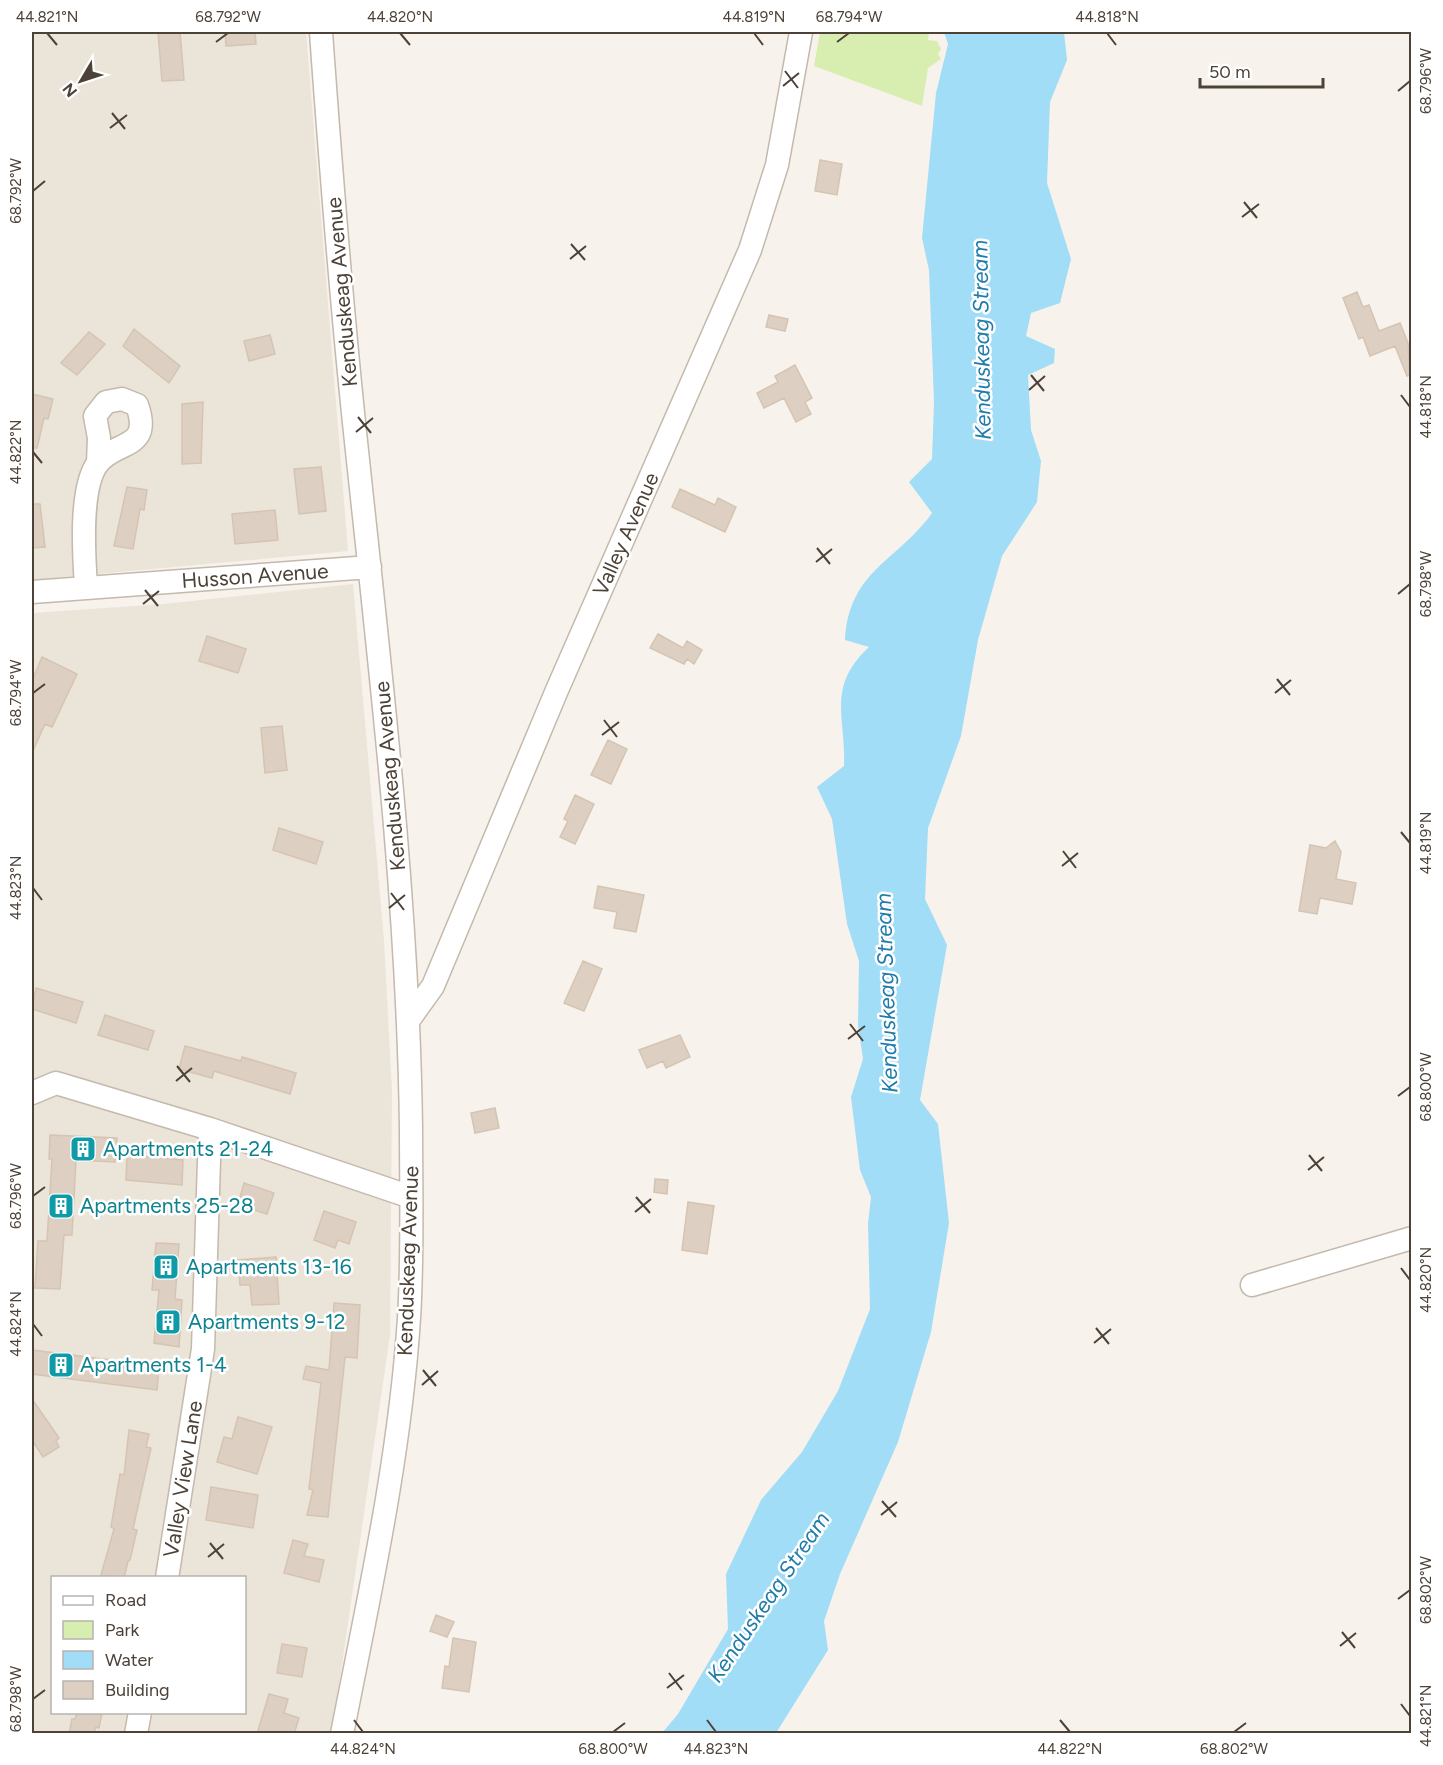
<svg xmlns="http://www.w3.org/2000/svg" width="1443" height="1765" font-family="Figtree,sans-serif">
<style>
.residential{fill:#ebe4d8;fill-rule:evenodd}
.green{fill:#d8eeb0}
.water{fill:#a2ddf8}
.building{fill:#ddd0c2;stroke:#d5c4b1;stroke-width:1.5}
.lines{fill:none;stroke-linecap:round;stroke-linejoin:round}
.minor-casing{stroke:#c4b9ac;stroke-width:25}
.minor{stroke:#fff;stroke-width:22}
.ticks{fill:none;stroke:#4c4237;stroke-width:2}
.labels{text-anchor:middle;stroke-width:5;stroke-linejoin:round;paint-order:stroke}
.street-label{font-size:21px;fill:#4c4237;stroke:#fff}
.culture-label{font-size:21px;fill:#0d838f;stroke:#fff;text-anchor:start}
.water-label{font-size:22px;font-style:italic;fill:#207caa;stroke:#fff}
.neatline{fill:none;stroke:#4c4237;stroke-width:2}
.ticks-label{font-size:15px;text-anchor:middle;fill:#4c4237}
</style>
<rect width="100%" height="100%" fill="#f7f2eb"/>
<path class="residential" d="M32,32H306L348,551L32,580Z
M353,584L384,941L392,1091L390,1335L332,1733L32,1734V613L163,604ZM52,1578H244V1712H52Z"/>
<path class="green" d="M820,32H929L928,40L937,41L941,49L938,54L941,59L928,68L922,106L814,66Z"/>
<path class="water" d="M944,32H1064L1067,60L1050,102L1047,183L1071,259L1060,303L1031,313L1026,336L1055,349L1054,363L1028,375L1031,430L1041,461L1037,502L1002,556L978,640L961,736L928,828L925,899L947,945L920,1100L938,1124L949,1223L931,1332L898,1442L840,1574L824,1621L828,1650L776,1733H662L678,1714L728,1629L726,1574L761,1500L802,1452L838,1391L870,1309L868,1224L871,1197L860,1170L851,1097L863,1059L858,1025L859,961L847,924L832,819L817,787L844,766C846,717 826,687 869,647L845,640C849,570 898,561 932,513L909,482L932,459L934,402L929,270L922,238L936,93L948,44Z"/>
<path class="building" d="M158,32H180L184,80L162,81Z
M225,32H255L256,44L226,46Z
M820,160L842,164L837,195L815,191Z
M1357,292L1363,307L1369,305L1379,331L1400,323L1408,343L1410,375L1407,376L1395,346L1370,356L1363,337L1359,339L1343,298Z
M769,315L788,319L785,331L766,327Z
M134,329L180,366L169,383L123,346Z
M89,332L105,344L77,375L61,363Z
M270,335L275,354L249,361L244,341Z
M795,365L812,398L805,402L811,414L796,422L784,398L764,408L757,393L778,382L775,376Z
M32,394L53,399L48,419L44,418L37,448H32Z
M203,402L201,463L182,464V404Z
M321,467L326,511L299,514L294,469Z
M127,487L147,490L144,510L140,509L133,549L114,546Z
M680,489L715,505L718,498L736,507L725,532L672,507Z
M32,504H40L45,547L32,548Z
M275,510L278,540L235,544L232,514Z
M658,634L683,648L687,641L702,650L694,664L687,659L684,664L650,648Z
M207,636L246,649L238,673L199,661Z
M42,657L77,674L52,727L45,724L32,753V681Z
M282,726L287,770L265,773L261,728Z
M608,740L627,749L611,784L591,775Z
M575,795L594,804L575,844L560,837L568,821L564,819Z
M279,828L323,842L316,864L273,850Z
M1335,841L1341,852L1336,879L1356,883L1352,904L1320,898L1317,914L1299,911L1310,845L1326,848Z
M598,886L644,895L636,932L614,928L617,912L594,908Z
M583,961L602,969L584,1011L564,1003Z
M36,988L83,1002L76,1023L32,1009Z
M105,1015L154,1031L148,1050L98,1035Z
M680,1035L690,1057L666,1068L663,1061L647,1068L639,1050Z
M185,1046L241,1061L242,1057L296,1073L290,1094L214,1071L212,1078L179,1069Z
M495,1108L499,1128L475,1133L471,1113Z
M50,1135L117,1138L115,1162L76,1160L72,1235H64L60,1289L35,1288L38,1241H47L52,1159H49Z
M127,1155L183,1160L182,1185L126,1180Z
M655,1179L668,1180L667,1194L654,1192Z
M244,1183L274,1193L267,1214L238,1205Z
M688,1202L714,1206L707,1254L682,1250Z
M324,1211L356,1222L349,1244L338,1240L335,1248L314,1240Z
M156,1243L179,1244L175,1299L182,1300L179,1347L154,1343L159,1290H152Z
M276,1257L279,1304L252,1305L250,1285H240L238,1260Z
M334,1303L360,1305L357,1358L345,1357L328,1517L307,1515L313,1490L309,1489L321,1383L303,1379L306,1366L329,1370Z
M32,1350L159,1366L157,1390L32,1374Z
M32,1399L59,1438L56,1441L59,1447L43,1457L32,1440Z
M238,1417L272,1427L257,1474L217,1462L224,1437L232,1439Z
M129,1430L149,1434L146,1447L151,1448L133,1529L137,1530L130,1560L128,1561L124,1578H111L101,1575L114,1529L111,1527L120,1474L124,1475Z
M211,1487L258,1495L253,1528L206,1520Z
M293,1540L308,1544L304,1556L324,1560L319,1582L284,1573Z
M436,1615L454,1622L447,1637L430,1631Z
M453,1638L476,1642L469,1692L442,1688L445,1666L449,1667Z
M282,1644L307,1648L302,1677L277,1673Z
M269,1694L288,1699L284,1713L299,1718L294,1734H257Z
M77,1713H102L99,1728L96,1727L94,1734H69L72,1719H75Z"/>
<g class="lines">
<g class="minor-casing">
<path id="minor" d="M321,32C331,172 342,312 357,451C381,677 408,902 411,1128C411,1191 413,1255 409,1318C400,1458 369,1596 342,1734
M86,587C84,557 79,487 98,463C116,440 153,450 137,405L122,399L106,402L95,416L99,438L98,463
M32,592L370,567
M408,1021L433,986L557,690L750,250L777,165L801,32
M32,1093L56,1083L210,1129L411,1197
M1252,1285L1412,1238
M167,1578L203,1349L210,1129
M136,1734L140,1712"/>
</g>
<use href="#minor" class="minor"/>
</g>
<path class="ticks" d="M47,33L57,45M400,33L410,45M754,33L763,45M1107,33L1116,45M216,42L228,33M837,42L849,33M785,71L798,88M783,86L799,73M1398,91L1410,81M112,113L125,129M110,128L127,115M33,191L45,181M1244,202L1257,218M1242,217L1259,204M571,244L585,260M570,259L586,246M1031,375L1044,391M1029,390L1045,376M1401,395L1410,407M358,417L371,433M356,432L373,418M33,452L42,463M817,548L830,564M816,562L832,549M145,590L158,606M1398,594L1410,584M143,604L159,591M1277,679L1290,695M33,693L45,684M1275,693L1291,680M604,720L617,737M602,735L619,722M1401,832L1410,843M1063,851L1076,868M1062,866L1078,853M33,888L42,900M391,893L404,910M389,908L405,895M850,1024L863,1041M848,1039L865,1026M177,1066L190,1082M176,1081L192,1068M1398,1096L1410,1087M1309,1155L1322,1171M1308,1170L1324,1157M33,1196L45,1187M636,1197L650,1213M635,1212L651,1199M1401,1268L1410,1280M33,1324L42,1336M1096,1328L1109,1344M1094,1343L1111,1329M423,1370L436,1386M422,1385L438,1371M882,1501L896,1517M881,1515L897,1502M210,1543L223,1559M208,1557L224,1544M1398,1599L1410,1590M1342,1632L1355,1648M1340,1646L1356,1633M669,1673L682,1690M667,1688L684,1675M33,1699L45,1690M1401,1704L1410,1716M354,1720L363,1732M707,1720L716,1732M1060,1720L1070,1732M613,1732L625,1723M1234,1732L1246,1723"/>
<defs>
<g id="building-square" transform="scale(1.35)"><rect x="-9" y="-9" width="18" height="18" rx="4" fill="#0f9aa8" stroke="#fff"/><path d="M-4-6H4V6H1V3H-1V6H-4ZM-2.5-4.3h1.7v1.8h-1.7ZM.8-4.3h1.7v1.8H.8ZM-2.5-1h1.7V.8h-1.7ZM.8-1h1.7V.8H.8Z" fill="#fff"/></g>
</defs>
<g fill-rule="evenodd">
<use href="#building-square" x="83" y="1149"/>
<use href="#building-square" x="61" y="1206"/>
<use href="#building-square" x="166" y="1267"/>
<use href="#building-square" x="168" y="1322"/>
<use href="#building-square" x="61" y="1365"/>
</g>
<g class="labels">
<g class="street-label">
<text transform="translate(342 292) rotate(-95)" y="7">Kenduskeag Avenue</text>
<text transform="translate(626 534) rotate(-66)" y="7">Valley Avenue</text>
<text transform="translate(255 576) rotate(-4)" y="7">Husson Avenue</text>
<text transform="translate(390 776) rotate(-95)" y="7">Kenduskeag Avenue</text>
<text transform="translate(408 1261) rotate(-88)" y="7">Kenduskeag Avenue</text>
<text transform="translate(183 1479) rotate(-81)" y="7">Valley View Lane</text>
</g>
<g class="culture-label">
<text x="103" y="1156">Apartments 21-24</text>
<text x="80" y="1213">Apartments 25-28</text>
<text x="186" y="1274">Apartments 13-16</text>
<text x="188" y="1329">Apartments 9-12</text>
<text x="80" y="1372">Apartments 1-4</text>
</g>
<g class="water-label">
<text transform="translate(981 340) rotate(-91)" y="8">Kenduskeag Stream</text>
<text transform="translate(886 993) rotate(-92)" y="8">Kenduskeag Stream</text>
<text transform="translate(768 1597) rotate(-56)" y="8">Kenduskeag Stream</text>
</g>
</g>
<rect width="1443" height="1765" fill="none" stroke="#ffffff" stroke-width="66"/>
<rect x="51" y="1576" width="195" height="138" fill="#ffffff" stroke="#b7b3af" stroke-width="1.5"/>
<rect x="63" y="1596" width="30" height="9" fill="#ffffff" stroke="#b7b3af" stroke-width="1.5"/>
<text x="105" y="1606" font-size="18" fill="#4c4237">Road</text>
<rect x="63" y="1621" width="30" height="18" fill="#d8eeb0" stroke="#b7b3af" stroke-width="1.5"/>
<text x="105" y="1636" font-size="18" fill="#4c4237">Park</text>
<rect x="63" y="1651" width="30" height="18" fill="#a2ddf8" stroke="#b7b3af" stroke-width="1.5"/>
<text x="105" y="1666" font-size="18" fill="#4c4237">Water</text>
<rect x="63" y="1681" width="30" height="18" fill="#ddd0c2" stroke="#b7b3af" stroke-width="1.5"/>
<text x="105" y="1696" font-size="18" fill="#4c4237">Building</text>
<g transform="translate(81 81) rotate(231)" stroke="#ffffff" stroke-width="4.5" paint-order="stroke">
<path d="M0-4.5L10 22L0 15L-10 22Z" fill="#4c4237"/>
<text y="-9" font-size="16" font-weight="bold" text-anchor="middle" fill="#4c4237">N</text>
</g>
<path d="M1200 78v9h123v-9" fill="none" stroke="#4c4237" stroke-width="3"/>
<text x="1209" y="78" font-size="18" fill="#4c4237" stroke="#ffffff" stroke-width="4.5" paint-order="stroke">50 m</text>
<rect x="33" y="33" width="1377" height="1699" class="neatline"/>
<g class="ticks-label">
<text x="47" y="22">44.821°N</text>
<text x="228" y="22">68.792°W</text>
<text x="400" y="22">44.820°N</text>
<text x="754" y="22">44.819°N</text>
<text x="849" y="22">68.794°W</text>
<text x="1107" y="22">44.818°N</text>
<text transform="translate(1426 81) rotate(-90)" y="5">68.796°W</text>
<text transform="translate(16 191) rotate(-90)" y="5">68.792°W</text>
<text transform="translate(1426 407) rotate(-90)" y="5">44.818°N</text>
<text transform="translate(16 452) rotate(-90)" y="5">44.822°N</text>
<text transform="translate(1426 584) rotate(-90)" y="5">68.798°W</text>
<text transform="translate(16 693) rotate(-90)" y="5">68.794°W</text>
<text transform="translate(1426 843) rotate(-90)" y="5">44.819°N</text>
<text transform="translate(16 888) rotate(-90)" y="5">44.823°N</text>
<text transform="translate(1426 1087) rotate(-90)" y="5">68.800°W</text>
<text transform="translate(16 1196) rotate(-90)" y="5">68.796°W</text>
<text transform="translate(1426 1280) rotate(-90)" y="5">44.820°N</text>
<text transform="translate(16 1324) rotate(-90)" y="5">44.824°N</text>
<text transform="translate(1426 1590) rotate(-90)" y="5">68.802°W</text>
<text transform="translate(16 1699) rotate(-90)" y="5">68.798°W</text>
<text transform="translate(1426 1716) rotate(-90)" y="5">44.821°N</text>
<text x="363" y="1754">44.824°N</text>
<text x="613" y="1754">68.800°W</text>
<text x="716" y="1754">44.823°N</text>
<text x="1070" y="1754">44.822°N</text>
<text x="1234" y="1754">68.802°W</text>
</g>
</svg>
